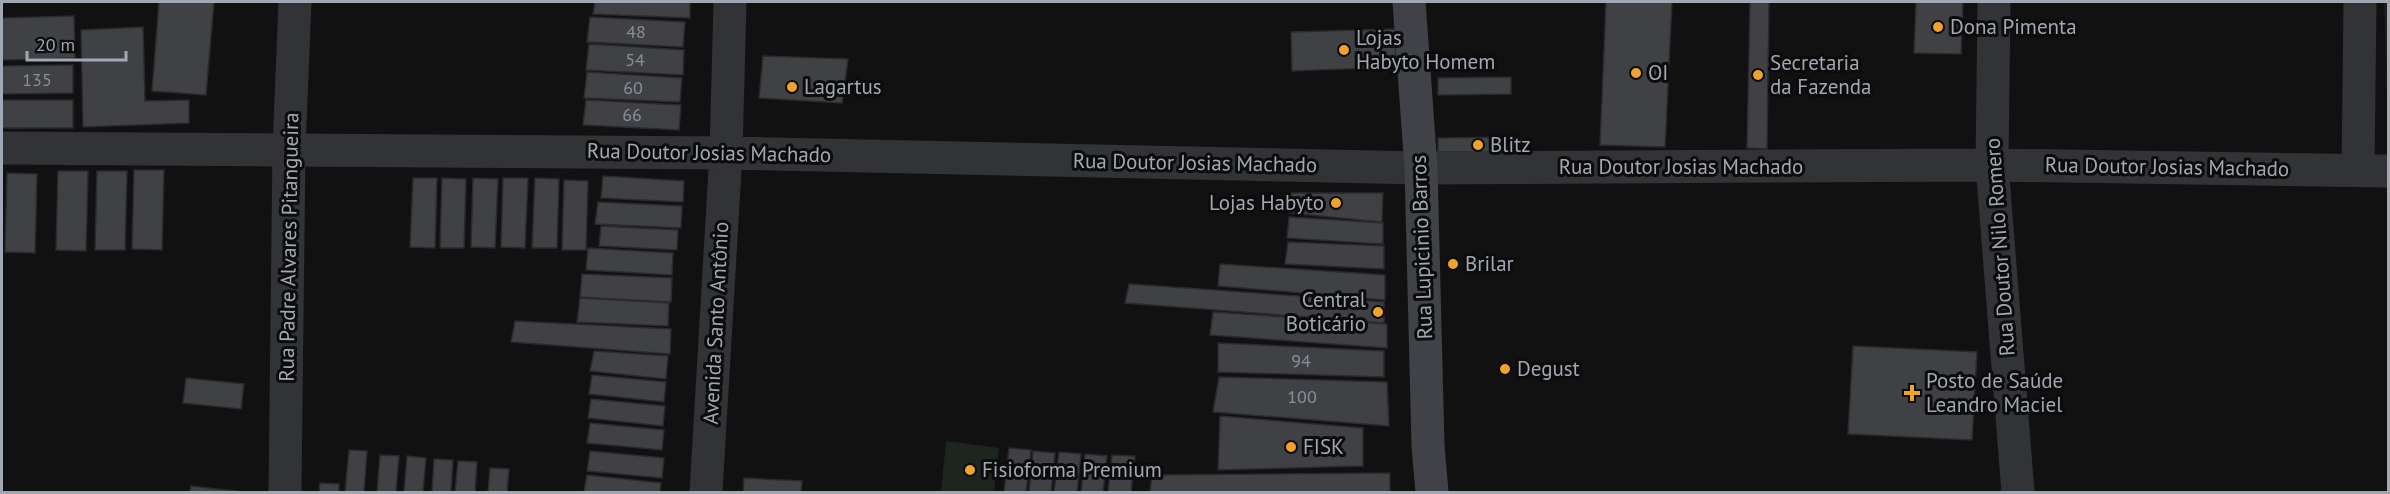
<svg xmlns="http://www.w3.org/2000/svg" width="2390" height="494" font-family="'PT Sans',sans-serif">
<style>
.built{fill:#1d1d1f}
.green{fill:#1d251e}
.building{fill:#404145;stroke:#2b2b2e;stroke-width:1.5}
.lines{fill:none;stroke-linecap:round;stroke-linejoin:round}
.minor{stroke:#323337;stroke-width:33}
.tertiary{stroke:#323337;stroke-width:33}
.secondary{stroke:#404247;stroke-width:33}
.poi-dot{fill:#f0a22b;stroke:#0c0c0d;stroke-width:2}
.labels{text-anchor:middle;stroke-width:6;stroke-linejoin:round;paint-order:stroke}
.number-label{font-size:18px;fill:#8a8e98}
.poi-label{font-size:21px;fill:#a2a8b3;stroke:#0c0c0d;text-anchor:start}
.street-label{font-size:21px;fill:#a2a8b3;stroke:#0c0c0d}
</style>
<rect width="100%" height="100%" fill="#111112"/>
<path class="built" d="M2384,2H2388V127Z"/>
<path class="green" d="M946,441L999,448L994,492H941Z"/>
<path class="building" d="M159,2H214L206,95L152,91Z
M595,2H690V18L593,14Z
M1606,2H1672L1665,147L1600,145Z
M1750,2H1769L1767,149L1747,148Z
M1916,2H1963L1961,54L1914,53Z
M74,16L75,58L2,60V18Z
M590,17L685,22L683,47L587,42Z
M143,27L145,101L189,100V123L83,127L81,30Z
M1395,29L1396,67L1292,71L1291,32Z
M589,44L684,50L683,75L586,70Z
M763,56L848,59L842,103L759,98Z
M73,65V93L2,94V66Z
M587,72L682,78L680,102L584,98Z
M1511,77V94L1438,95V78Z
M2,100H73V128H2Z
M586,100L681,105L679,130L583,125Z
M1519,137V152H1438V138Z
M134,170H164L162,250L132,249Z
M58,171H88L86,251L56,250Z
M97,171H127L125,250H95Z
M7,173L37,174L35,253L5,252Z
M603,176L684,181L683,202L601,198Z
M413,178H437L435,248L410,247Z
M442,178L466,179L464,248H440Z
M473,178L498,179L495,248L471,247Z
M503,178H528L525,248L501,247Z
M535,178L559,179L557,248H532Z
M564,180L588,181L586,250H562Z
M1287,193H1383L1382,222L1290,213Z
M598,202L682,206L681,228L595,224Z
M1289,217L1383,223V244L1287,238Z
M601,226L678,230L677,250L599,246Z
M1288,242L1384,246V269L1285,264Z
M588,248L673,253L672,275L586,270Z
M1220,264L1385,275V300L1218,286Z
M582,274L672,278L671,302L580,297Z
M1129,284L1384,302V323L1125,303Z
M580,298L669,303L668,326L577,322Z
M1213,312L1387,324V348L1210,335Z
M515,321L671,329L670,354L511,342Z
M1218,343L1384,351V377L1218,372Z
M1853,346L1977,352L1972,440L1848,434Z
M594,351L668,356L666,379L590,371Z
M592,375L666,382L664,402L589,394Z
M1219,377L1387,382L1389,426L1213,412Z
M186,378L244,384L241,409L183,403Z
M591,399L665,406L663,426L588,418Z
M1220,416L1363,428V466L1218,470Z
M590,423L664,430L662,450L587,443Z
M1009,448L1031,450L1026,492H1004Z
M349,450L367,451L364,492H345Z
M590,451L664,458L662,478L587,471Z
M1033,451L1055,453L1051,492H1029Z
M1059,452L1081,454L1077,492H1054Z
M1085,454L1107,456L1103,492H1081Z
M380,455L399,456L396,492H377Z
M1112,455L1135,456L1131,492H1108Z
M407,456L426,458L423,492H404Z
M434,459L453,460L451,492H432Z
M458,461L477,462L475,492H455Z
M490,468L509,469L507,492H488Z
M1390,473V492H1150L1152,475Z
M587,475L661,483L660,492H584Z
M744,478L802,481L801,492H743Z
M320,483L339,484V492H319Z
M191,486L244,492H190Z"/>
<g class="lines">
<path class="minor" d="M1994,2L1992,165L2018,492
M2,148L726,153L1421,168L1992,165L2388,171
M2358,170L2360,2
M706,492L726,153L730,2"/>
<path class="tertiary" d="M285,492L289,148L295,2"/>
<path class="secondary" d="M1409,2L1421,168L1428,446L1432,492"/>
</g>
<g class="poi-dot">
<circle cx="1938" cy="27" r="6"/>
<circle cx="1344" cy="50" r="6"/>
<circle cx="1636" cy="73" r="6"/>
<circle cx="1758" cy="75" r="6"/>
<circle cx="792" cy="87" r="6"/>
<circle cx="1478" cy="145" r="6"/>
<circle cx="1336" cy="203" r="6"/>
<circle cx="1453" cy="264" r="6"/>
<circle cx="1378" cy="312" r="6"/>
<circle cx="1505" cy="369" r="6"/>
<path d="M1909 384h6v6h6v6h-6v6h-6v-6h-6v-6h6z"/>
<circle cx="1291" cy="447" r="6"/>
<circle cx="970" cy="470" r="6"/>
</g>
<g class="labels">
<g class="number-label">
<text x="636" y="38">48</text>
<text x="635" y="66">54</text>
<text x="37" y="86">135</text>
<text x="633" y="94">60</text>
<text x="632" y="121">66</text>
<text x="1301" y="367">94</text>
<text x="1302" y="403">100</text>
</g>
<g class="poi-label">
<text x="1950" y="34">Dona Pimenta</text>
<text x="1356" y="45">Lojas<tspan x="1356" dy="24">Habyto Homem</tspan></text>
<text x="1770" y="70">Secretaria<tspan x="1770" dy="24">da Fazenda</tspan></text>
<text x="1648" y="80">OI</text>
<text x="804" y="94">Lagartus</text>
<text x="1490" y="152">Blitz</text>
<text x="1324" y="210" text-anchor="end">Lojas Habyto</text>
<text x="1465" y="271">Brilar</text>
<text x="1366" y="307" text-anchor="end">Central<tspan x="1366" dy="24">Boticário</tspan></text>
<text x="1517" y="376">Degust</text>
<text x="1926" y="388">Posto de Saúde<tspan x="1926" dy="24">Leandro Maciel</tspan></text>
<text x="1303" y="454">FISK</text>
<text x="982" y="477">Fisioforma Premium</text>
</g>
<g class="street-label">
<text transform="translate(709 153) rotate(1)" y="7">Rua Doutor Josias Machado</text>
<text transform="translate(1195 163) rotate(1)" y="7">Rua Doutor Josias Machado</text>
<text x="1681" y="174">Rua Doutor Josias Machado</text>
<text transform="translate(2167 167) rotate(1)" y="7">Rua Doutor Josias Machado</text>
<text transform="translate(289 247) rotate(-89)" y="7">Rua Padre Alvares Pitangueira</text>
<text transform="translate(1422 247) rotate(-92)" y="7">Rua Lupicinio Barros</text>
<text transform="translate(2000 247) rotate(-94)" y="7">Rua Doutor Nilo Romero</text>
<text transform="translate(716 323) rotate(-87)" y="7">Avenida Santo Antônio</text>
</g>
</g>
<rect width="2390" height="494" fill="none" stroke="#a2a8b3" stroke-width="6"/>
<path d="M27 51v9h99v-9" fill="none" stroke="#a2a8b3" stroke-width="3"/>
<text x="36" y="51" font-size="18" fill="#a2a8b3" stroke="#0c0c0d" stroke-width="4.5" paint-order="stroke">20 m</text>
</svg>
